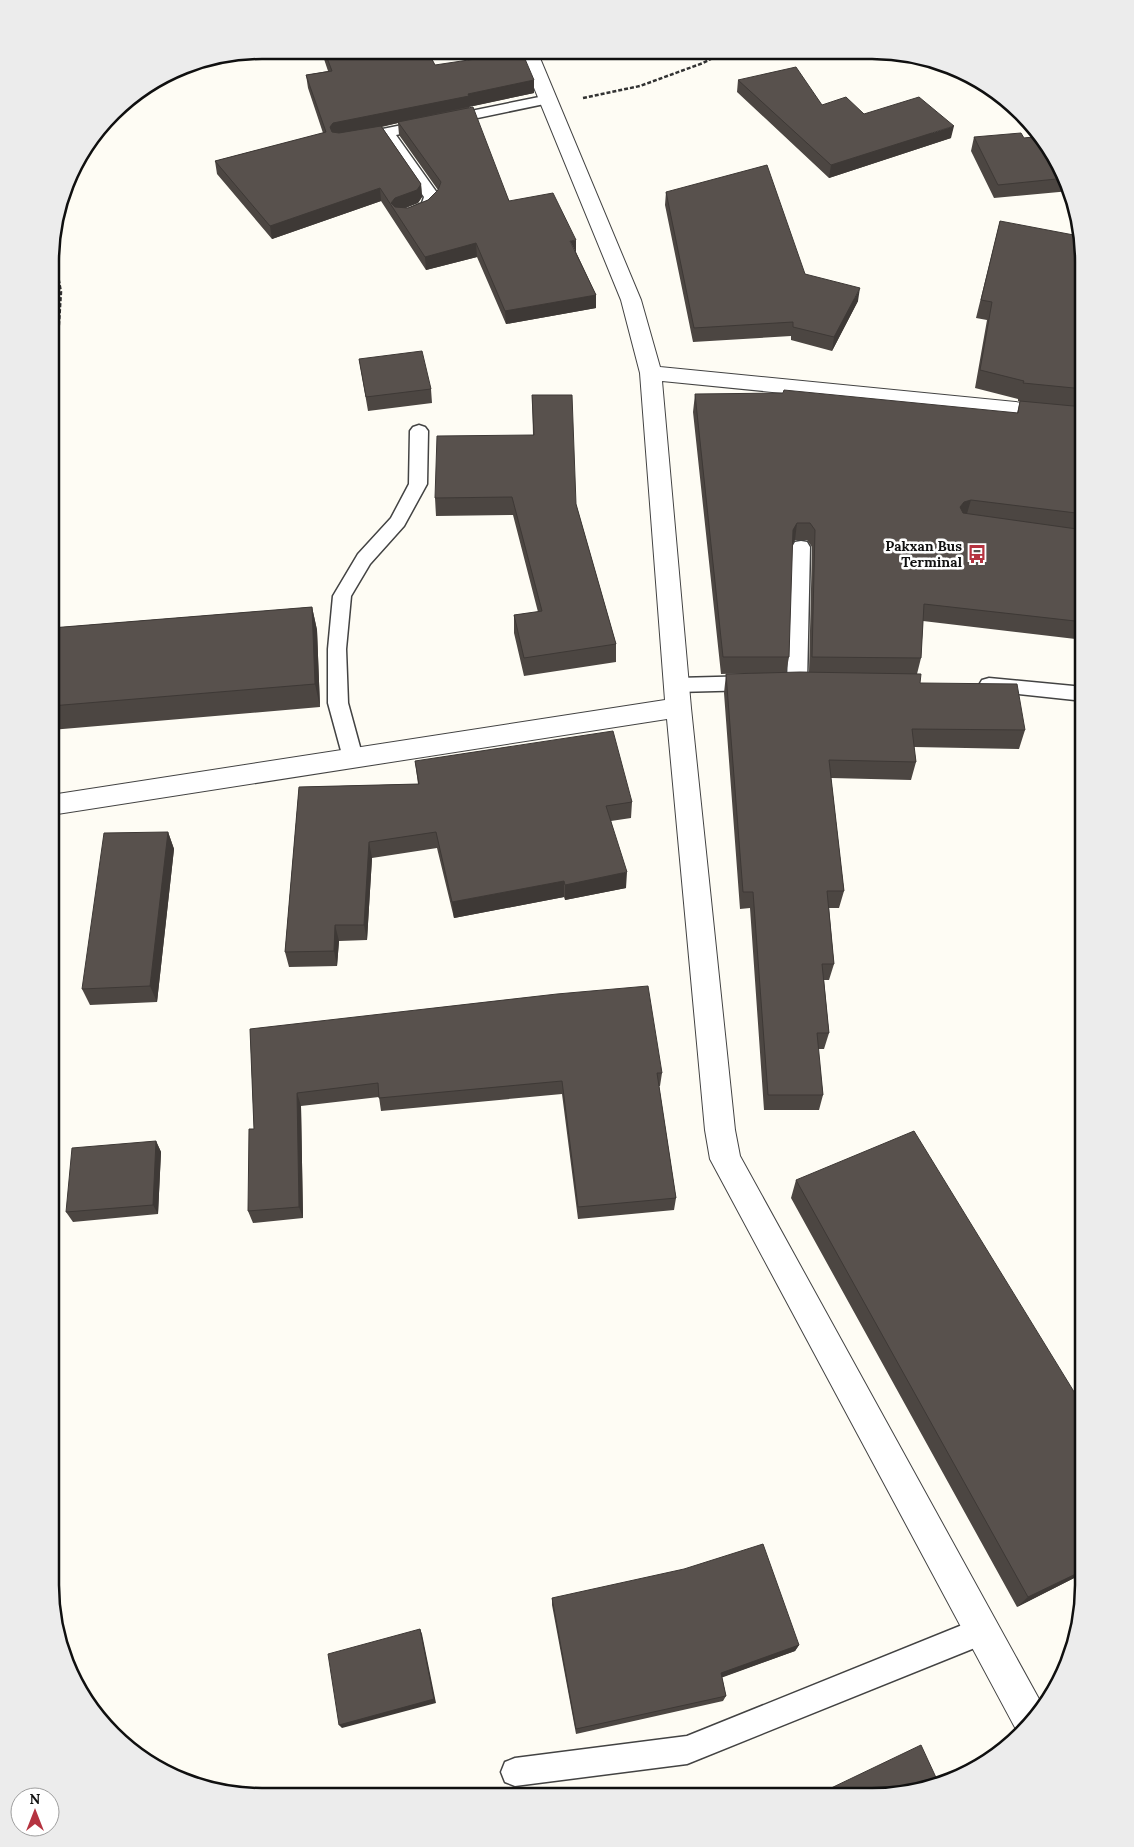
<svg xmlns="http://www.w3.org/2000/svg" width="1134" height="1847" font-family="Lora,serif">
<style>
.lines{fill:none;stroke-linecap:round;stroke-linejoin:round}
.service-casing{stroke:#434343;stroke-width:3}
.minor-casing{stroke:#434343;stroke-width:2}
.path{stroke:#323232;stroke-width:2.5;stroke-dasharray:4 2;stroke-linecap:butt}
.service{fill:#fff;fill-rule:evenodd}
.minor{fill:#fff;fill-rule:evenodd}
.wall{fill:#4c4642;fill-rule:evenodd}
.shaded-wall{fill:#3e3936}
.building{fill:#58514d;stroke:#3e3936}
.labels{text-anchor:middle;stroke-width:5;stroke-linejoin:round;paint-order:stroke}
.poi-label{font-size:14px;font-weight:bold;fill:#101010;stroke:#fff;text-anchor:end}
.rim{fill:none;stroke:#101010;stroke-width:2.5}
</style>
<rect width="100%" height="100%" fill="#fefcf4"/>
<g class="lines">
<g class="service-casing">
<path id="service" d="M549,95L554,96L556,99L554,102L396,135L440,197C436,211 421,220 407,216L404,213L407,210L422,203L424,197L383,137L358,142L353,141L351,138L353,135L358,134Z
M419,425L425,427L428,431L427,484L404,526L370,564L351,596L346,649L348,703L363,758L360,763L353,766L346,763L343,758L328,703V649L333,596L358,554L391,518L409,484L410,431L413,427Z
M801,541L807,542L810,547L807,682L804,687L797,689L790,687L787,682L792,547L795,542Z
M754,676L761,678L764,683L761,688L754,690L677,692L670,690L667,685L670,680L677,678Z
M989,678L1084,687V701L982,690L979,685L982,680Z
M982,1617L992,1621L996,1631L992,1641L687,1764L515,1786L505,1782L501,1772L505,1762L515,1758L687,1736Z"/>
</g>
<g class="minor-casing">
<path id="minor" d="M519,51H537L641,300L660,367L1055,406L1063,408L1066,413L1063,418L1055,420L662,381L691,708L735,1130L740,1156L1044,1708L1040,1714L1019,1735L710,1159L705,1130L667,719L51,815V795L665,700L640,373L621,300Z"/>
</g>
<path class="path" d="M583,98L640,86L703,63L726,51
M52,244L61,292L56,370L52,384"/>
<use href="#service" class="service"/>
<use href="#minor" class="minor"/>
</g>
<path class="wall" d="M321,50H427L435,65L534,80V93L469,107L509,201L576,252L596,295V308L506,324L477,257L426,270L381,201L272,239L217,174L215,161L323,133L308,88L306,75L328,71ZM398,123L399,135L438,190L428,200L408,208H406L418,203L422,197L421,184L382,127Z
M738,80L822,105L864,114L951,138L829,178L737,92Z
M1042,136L1068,181L1070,191L994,198L971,151L974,137L1024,138Z
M666,192L805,274L858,301L832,351L791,340V336L693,342L665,205Z
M1000,221L1084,262V640L923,621L921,658L917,674L920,683L1025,730L1019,749L914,747L916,762L911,780L831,778L844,891L839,908H829L834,964L829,980H824L829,1033L824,1049H818L823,1095L819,1110H764L750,908L740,909L724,693L726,674L754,673L721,674L693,412L695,394L1017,413L1020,401H1018V399L975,388L987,320L976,318ZM795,540H807L812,547L809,672L786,673L789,657L792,544Z
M359,359L431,389L432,403L368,411Z
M532,395L576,504L616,644V662L524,676L514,633V615L538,612L513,515L436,516L435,498L533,435Z
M312,607L317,630L320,707L51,730V628Z
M415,761L632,802L631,818L611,821L626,888L565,900L564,897L454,918L437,848L372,858L367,940L339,941L337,966L289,967L285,952L299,787L418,784Z
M168,832L174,849L157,1002L90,1005L82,989Z
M250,1029L662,1073L660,1086H659L676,1198L674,1210L578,1219L562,1094L381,1111L379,1097L301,1106L303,1218L253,1223L248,1211L254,1129Z
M156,1141L161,1152L158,1214L73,1222L66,1212Z
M796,1180L1084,1408V1573L1017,1607L791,1198Z
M552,1598L799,1645L795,1651L722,1677L726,1696L723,1701L576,1734L552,1605Z
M827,1790L872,1797H825L824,1793Z"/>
<path class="shaded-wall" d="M534,80V93L398,122V123L335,136L331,140L330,127L333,123Z
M954,126L951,138L829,178L831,165Z
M421,184L422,197L418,203L396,211L391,203L395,198Z
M380,188L381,201L272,239L270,226Z
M576,240V253L570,241Z
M476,243L477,257L426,270L425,257Z
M860,288L858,301L832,351L834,337Z
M596,295V308L506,324L505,311Z
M971,500L966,517L959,519L960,507L964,502Z
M797,523L795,540L790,547L793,530Z
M312,607L317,630L320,707L315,684Z
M168,832L174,849L157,1002L150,986Z
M369,842L372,858L367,940L364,925Z
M627,872L626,888L565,900V885Z
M564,881V897L454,918L452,902Z
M335,925L339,941L337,966L334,951Z
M297,1093L301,1106L303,1218L299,1207Z
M156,1141L161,1152L158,1214L153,1205Z
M1084,1570V1573L1017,1607L1028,1597Z
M420,1629L422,1634L436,1703L342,1728L339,1725Z
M799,1645L795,1651L718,1679L721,1673Z"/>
<path class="building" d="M324,50H427L435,65L522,52L534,80L468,94L469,96L333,123L330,127L332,132L339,133L381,126L421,184L417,190L395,198L391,203L395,207L408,208L428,200L438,190L441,182L398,122L473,107L509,201L553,193L576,240L570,241L596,295L505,311L476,243L425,257L380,188L270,226L215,161L326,132L306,75L332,71Z
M796,67L822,105L846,97L864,114L919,97L954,126L831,165L738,80Z
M1021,133L1024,138L1042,136L1066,178L998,185L974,137Z
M767,165L805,274L860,288L834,337L793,327V322L694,328L666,192Z
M1000,221L1079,236L1084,262V389L1023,383L1024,381L980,370L992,302L981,300Z
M422,351L431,389L366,397L359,359Z
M784,390L1018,413L1020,401L1084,407V514L971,500L964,502L960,507L963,513L1084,530V622L924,604L921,658L812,657L815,530L810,523H797L793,530L789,657H723L695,394L783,393Z
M532,395H572L576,504L616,644L524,658L514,615L542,611L512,497L435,498L437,436L534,435Z
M312,607L315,684L51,706V628Z
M800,672L921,674L920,683L1017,684L1025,730L912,729L916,762L829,760L844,891H827L834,964H822L829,1033H817L823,1095H768L753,892H743L726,674Z
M613,731L632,802L606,806L627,872L565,885L564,881L452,902L436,832L369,842L364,925H335L334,951L285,952L299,787L419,784L415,761Z
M168,832L150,986L82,989L104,833Z
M648,986L662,1073H657L676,1198L578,1207L562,1081L379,1098L378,1083L297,1093L299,1207L248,1211L249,1129H254L250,1029L557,994Z
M914,1131L1084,1408V1570L1028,1597L796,1180Z
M156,1141L153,1205L66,1212L72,1148Z
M763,1544L799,1645L721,1673L726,1696L576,1729L552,1598L684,1569Z
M420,1629L434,1699L339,1725L328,1654Z
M921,1745L939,1784L872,1797H830L827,1790Z"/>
<defs>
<g id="bus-bare" transform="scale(1.5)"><path d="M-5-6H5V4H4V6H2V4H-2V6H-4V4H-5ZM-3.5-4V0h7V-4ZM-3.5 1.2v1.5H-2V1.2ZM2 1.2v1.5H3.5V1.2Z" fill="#b53340" stroke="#fff" stroke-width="2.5" paint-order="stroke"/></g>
</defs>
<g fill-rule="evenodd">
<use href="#bus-bare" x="977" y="554"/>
</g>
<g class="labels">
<g class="poi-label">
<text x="962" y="551">Pakxan Bus<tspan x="962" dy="16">Terminal</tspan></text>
</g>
</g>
<path d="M0 0H1134V1847H0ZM262 59H872A203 203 0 0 1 1075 262V1585A203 203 0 0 1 872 1788H262A203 203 0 0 1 59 1585V262A203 203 0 0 1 262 59Z" fill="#ececec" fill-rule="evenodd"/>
<path class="rim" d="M262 59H872A203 203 0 0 1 1075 262V1585A203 203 0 0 1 872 1788H262A203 203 0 0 1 59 1585V262A203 203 0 0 1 262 59Z"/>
<g transform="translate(35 1812)"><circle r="24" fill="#ffffff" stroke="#9f9f9f"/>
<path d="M0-4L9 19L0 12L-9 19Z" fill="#b53340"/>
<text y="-8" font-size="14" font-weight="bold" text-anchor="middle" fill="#101010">N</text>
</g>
</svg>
